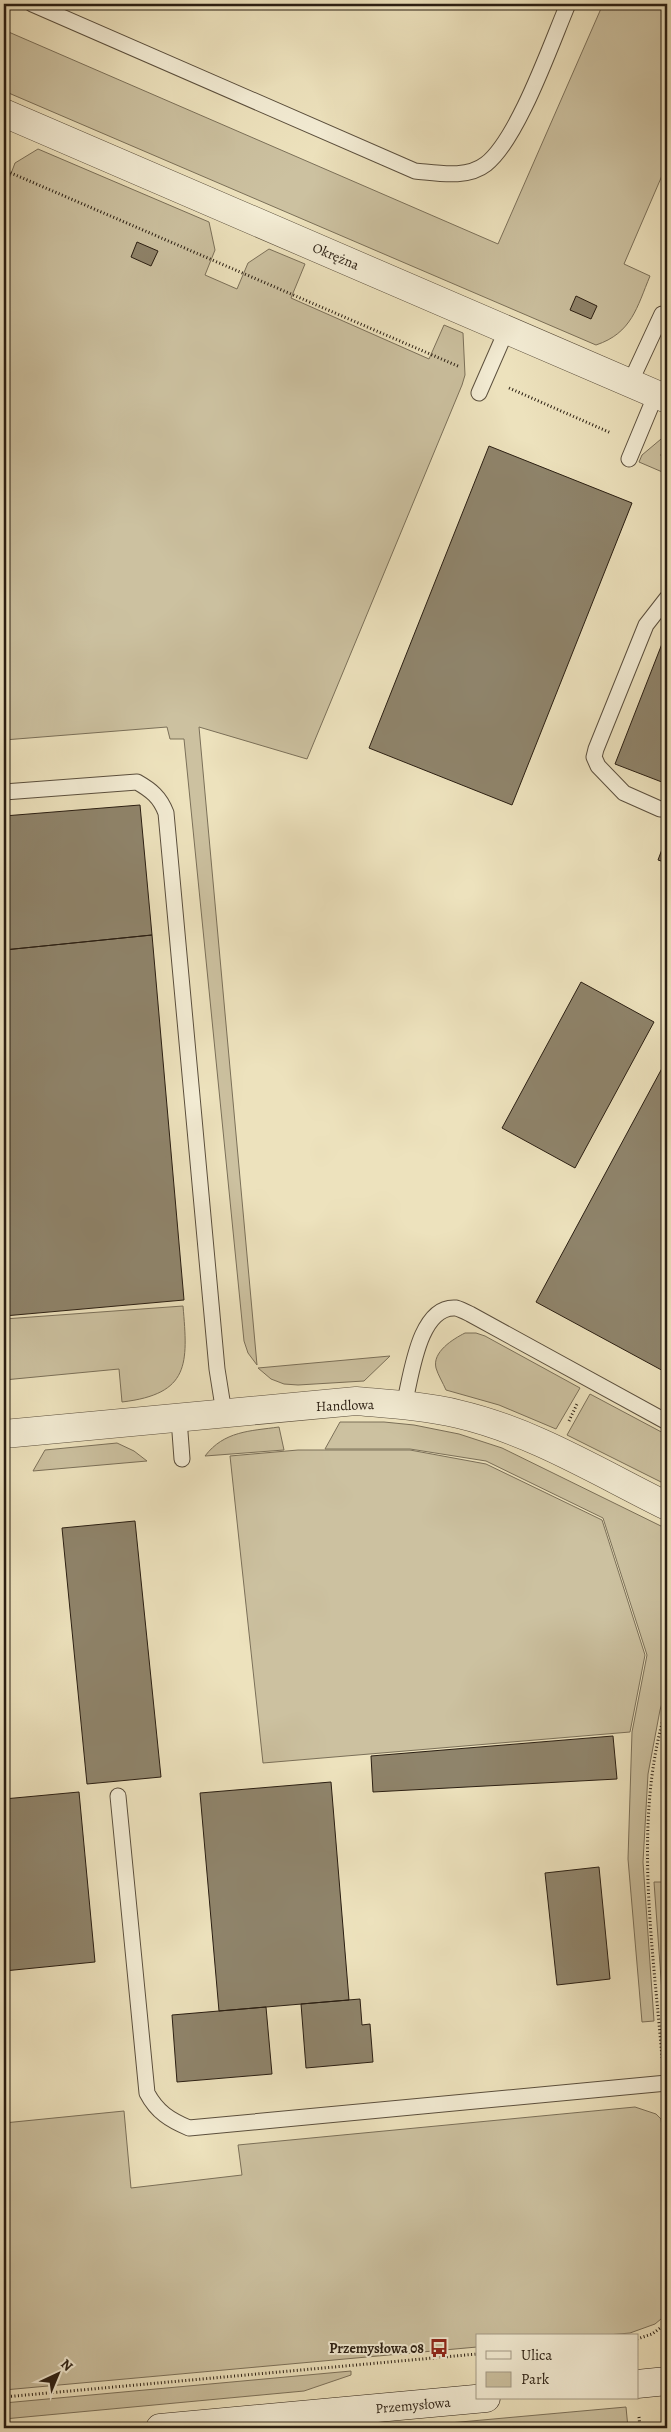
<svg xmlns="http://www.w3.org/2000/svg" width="671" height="2432" font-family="Alegreya,serif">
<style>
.green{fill:#ccc1a0;stroke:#7b7059}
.building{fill:#8f846b;stroke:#2a1e12}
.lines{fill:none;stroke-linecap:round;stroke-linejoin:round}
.service-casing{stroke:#5b4f3d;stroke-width:17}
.minor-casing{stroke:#5b4f3d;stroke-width:29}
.secondary-casing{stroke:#2a1e12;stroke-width:29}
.path{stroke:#2a1e12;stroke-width:3;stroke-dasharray:1 2.5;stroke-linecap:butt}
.service{stroke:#f3ecd4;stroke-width:15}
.minor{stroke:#f3ecd4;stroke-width:28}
.secondary{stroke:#f3ecd4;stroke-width:28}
.labels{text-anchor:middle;stroke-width:4;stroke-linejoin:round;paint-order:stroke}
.street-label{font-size:14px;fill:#2a1e12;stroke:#f3ecd4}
.poi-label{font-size:14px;font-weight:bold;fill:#2a1e12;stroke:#f3ecd4;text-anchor:end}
</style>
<rect width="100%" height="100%" fill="#ede2bd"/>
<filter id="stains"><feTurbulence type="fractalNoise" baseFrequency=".004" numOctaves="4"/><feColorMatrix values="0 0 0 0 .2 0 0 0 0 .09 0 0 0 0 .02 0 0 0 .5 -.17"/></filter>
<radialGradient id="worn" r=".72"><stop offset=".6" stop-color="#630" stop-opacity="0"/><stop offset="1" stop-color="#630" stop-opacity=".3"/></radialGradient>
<path class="green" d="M603,4H667V164L624,264L650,276C637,307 632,333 596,345L4,91V30L498,244Z
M38,149L209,222L215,250L205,275L237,289L248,263L269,249L305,264L291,298L429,359L444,325L463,333L465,375L462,385L307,759L199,727L257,1365L248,1353L244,1341L184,739H170L167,727L4,740V186L6,187L15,163Z
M667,434V474L639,462L642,455Z
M183,1306C188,1364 190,1394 122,1402L119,1369L4,1380V1319Z
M465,1333H476L485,1336L580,1388L556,1429L499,1405L446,1390C443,1383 438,1375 436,1368C432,1352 453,1339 465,1333Z
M390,1356L364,1381L298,1385L284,1384L271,1379L258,1368Z
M590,1394L667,1435V1485L567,1435Z
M340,1422H384L414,1425L459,1434L502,1448L667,1529V1687L660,1710L648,1774L643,1862L654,2021L642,2022L628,1859L632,1732L647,1655L603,1518L486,1461L410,1449H325Z
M279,1427L284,1450L205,1456C224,1431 250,1431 279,1427Z
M117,1443L134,1451L147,1461L33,1471L45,1450Z
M298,1450H410L486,1464L602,1520L645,1655L630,1732L263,1763L230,1456Z
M654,1882H667V2020H664Z
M635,2107L656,2114L661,2119L667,2172V2314L655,2324L630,2333L597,2336H477V2347L4,2390V2123L124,2111L131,2188L242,2175L238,2145Z
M351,2371V2375L304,2391L4,2419V2403Z
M626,2407L628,2428H394Z"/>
<path class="building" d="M137,242L158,251L151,266L131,257Z
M576,296L597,306L591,319L570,310Z
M489,446L632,503L512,805L369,748Z
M667,631V784L615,764Z
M140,805L152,935L4,950V816Z
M667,836V863L658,860Z
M152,935L184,1300L4,1316V950Z
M581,982L654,1022L575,1168L502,1128Z
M667,1059V1373L536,1302Z
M135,1521L161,1777L87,1784L62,1528Z
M613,1736L617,1779L373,1792L371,1756Z
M331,1782L349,2000L219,2011L200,1793Z
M79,1792L95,1962L4,1971V1799Z
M599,1867L610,1979L557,1985L545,1873Z
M360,1999L362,2025L370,2024L373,2062L306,2068L301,2004Z
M266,2007L272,2074L177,2082L172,2015Z"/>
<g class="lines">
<g class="service-casing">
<path id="service" d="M32,4L415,171C438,173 467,179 486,164C518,139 551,44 568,4
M630,383L662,314
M479,393L507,329
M629,459L656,394
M4,792L137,782C151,790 160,797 166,813L217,1369L224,1413
M660,809L624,793L598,766L594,757L596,749L646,625L667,598
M404,1405C411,1379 418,1305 456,1308C460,1309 466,1312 470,1314L667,1422
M179,1419L182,1459
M118,1796L147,2093C157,2112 170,2120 189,2128L667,2083"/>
</g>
<g class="minor-casing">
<path id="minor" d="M4,113L667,399
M4,1434L356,1401C390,1404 425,1406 458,1414C532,1431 600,1473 667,1506"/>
</g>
<g class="secondary-casing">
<path id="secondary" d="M637,2384L667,2381
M160,2428L486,2398"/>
</g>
<path class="path" d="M4,170L460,367
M509,388L611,433
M661,454L667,457
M569,1421L577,1404
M662,2058C653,1944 632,1817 667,1706
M666,2109L667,2129
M637,2339L652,2334L667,2323
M4,2397L477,2354
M639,2417L640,2428"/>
<use href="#service" class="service"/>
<use href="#minor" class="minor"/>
<use href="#secondary" class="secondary"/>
</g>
<defs>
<g id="bus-bare" transform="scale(1.5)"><path d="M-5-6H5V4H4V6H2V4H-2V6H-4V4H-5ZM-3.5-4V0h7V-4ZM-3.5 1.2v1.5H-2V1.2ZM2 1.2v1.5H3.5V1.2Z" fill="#8f2418" stroke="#f3ecd4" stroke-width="2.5" paint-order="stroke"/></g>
</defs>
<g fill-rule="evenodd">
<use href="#bus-bare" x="439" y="2348"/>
</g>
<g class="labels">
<g class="street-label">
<text transform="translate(336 256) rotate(23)" y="5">Okrężna</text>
<text transform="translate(345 1405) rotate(-2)" y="5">Handlowa</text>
<text transform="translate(413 2405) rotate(-5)" y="5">Przemysłowa</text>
</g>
<g class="poi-label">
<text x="424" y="2353">Przemysłowa 08</text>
</g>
</g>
<rect width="671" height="2432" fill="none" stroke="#ede2bd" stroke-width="20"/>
<rect x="5" y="5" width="661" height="2422" fill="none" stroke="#2a1e12" stroke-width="2.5"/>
<rect x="10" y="10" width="651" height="2412" fill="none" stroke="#2a1e12"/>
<rect x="476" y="2334" width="162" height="65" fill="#f3ecd4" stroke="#a39a86"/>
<rect x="486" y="2351" width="25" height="8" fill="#f3ecd4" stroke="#a39a86"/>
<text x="521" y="2360" font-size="15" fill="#2a1e12">Ulica</text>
<rect x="486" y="2372" width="25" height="15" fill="#ccc1a0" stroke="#a39a86"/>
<text x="521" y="2384" font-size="15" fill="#2a1e12">Park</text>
<g transform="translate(58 2374) rotate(44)" stroke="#f3ecd4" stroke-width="4" paint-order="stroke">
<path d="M0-4L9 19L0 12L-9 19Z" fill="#2a1e12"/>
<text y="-8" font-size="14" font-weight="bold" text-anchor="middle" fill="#2a1e12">N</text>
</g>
<rect width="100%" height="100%" filter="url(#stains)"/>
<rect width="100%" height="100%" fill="url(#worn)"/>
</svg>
